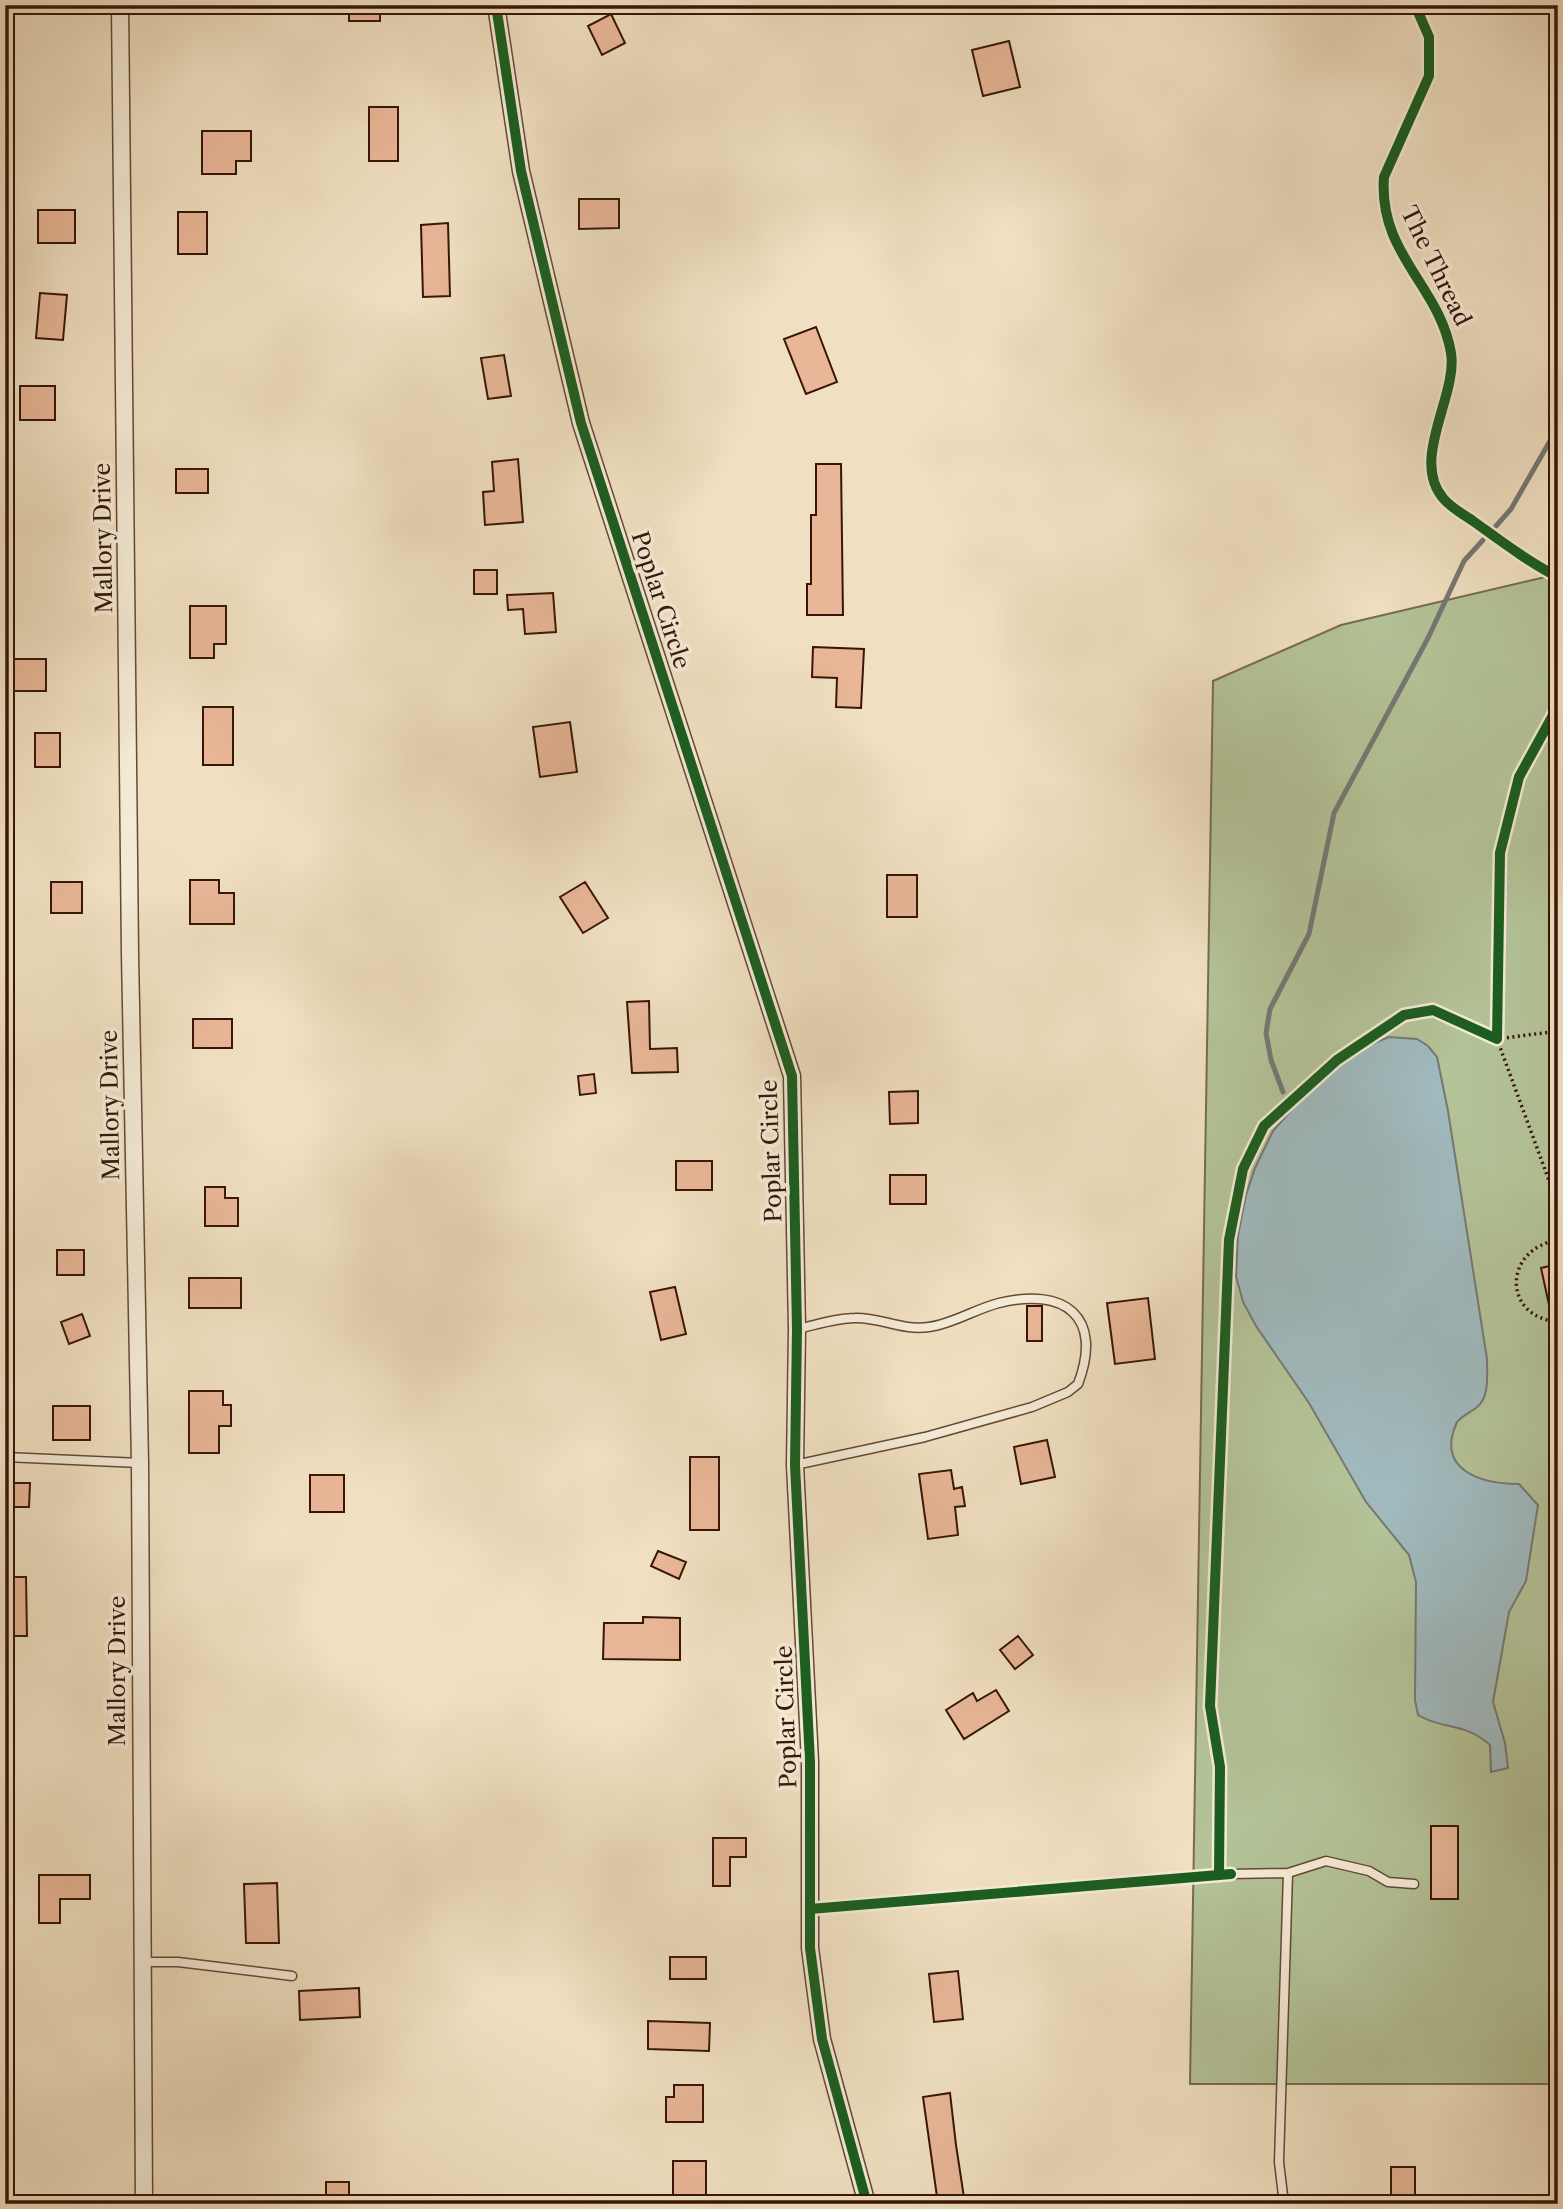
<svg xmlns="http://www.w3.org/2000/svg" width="1563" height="2209" font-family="'Libre Caslon Text',serif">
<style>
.green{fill:#b4c398;stroke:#766c50;stroke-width:2}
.water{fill:#a0babe;stroke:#767875;stroke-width:2}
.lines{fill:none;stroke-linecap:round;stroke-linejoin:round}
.stream{stroke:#767875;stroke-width:5}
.building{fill:#e9b798;stroke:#381508;stroke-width:2}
.service-casing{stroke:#664836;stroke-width:11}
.minor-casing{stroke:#664836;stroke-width:19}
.path{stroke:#381508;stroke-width:3.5;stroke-dasharray:2 3.5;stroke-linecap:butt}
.service{stroke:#f5ebd7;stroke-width:8}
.minor{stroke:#f5ebd7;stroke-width:16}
.cycleway-casing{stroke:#f5ebd7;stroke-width:15}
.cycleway{stroke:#1b5e20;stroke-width:10}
.labels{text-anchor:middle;stroke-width:7;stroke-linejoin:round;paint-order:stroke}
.street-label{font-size:23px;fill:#381508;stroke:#f5ebd7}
</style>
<rect width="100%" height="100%" fill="#f0e0c1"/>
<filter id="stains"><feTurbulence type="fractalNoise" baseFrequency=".00286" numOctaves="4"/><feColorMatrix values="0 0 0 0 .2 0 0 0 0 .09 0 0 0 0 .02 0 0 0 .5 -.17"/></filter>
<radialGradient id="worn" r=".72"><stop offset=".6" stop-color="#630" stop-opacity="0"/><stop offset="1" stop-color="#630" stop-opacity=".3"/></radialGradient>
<path class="green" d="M1558,574V2084H1190L1213,681L1341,625Z"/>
<path class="water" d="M1389,1037L1417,1039L1428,1046L1437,1057L1448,1111L1487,1359C1487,1374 1490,1398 1476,1408C1469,1413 1462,1416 1457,1422C1435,1470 1481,1484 1519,1484L1538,1505L1526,1581L1509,1612L1493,1702L1505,1743L1508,1768L1491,1772L1490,1745C1465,1722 1442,1730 1418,1715L1415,1700L1416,1582L1409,1555L1366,1502L1309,1403L1256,1326L1243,1302L1236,1276L1238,1235L1246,1195L1255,1168L1273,1131L1319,1079L1364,1047Z"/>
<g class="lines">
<path class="stream" d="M1496,526L1511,509L1558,427
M1283,1092L1271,1060L1266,1033L1270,1009L1309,934L1334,813L1428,638L1464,561L1483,540"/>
</g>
<path class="building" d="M349,5H380V21H349Z
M611,14L625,43L602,55L588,26Z
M1009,41L1020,87L983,96L972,50Z
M369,107H398V161H369Z
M202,131H251V161H236V174H202Z
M579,199H619V228L579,229Z
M38,210H75V243H38Z
M178,212H207V254H178Z
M448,223L450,296L423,297L421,225Z
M40,293L67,295L63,340L36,338Z
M816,327L837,382L806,394L784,339Z
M504,355L511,396L488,399L481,358Z
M20,386H55V420H20Z
M518,459L523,522L485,525L483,492L494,491L492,462Z
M816,464H841L843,615H807V584H811V515H816Z
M176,469H208V493H176Z
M474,570H497V594H474Z
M553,593L556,632L525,634L523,609L508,610L507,595Z
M190,606H226V644H214V658H190Z
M813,647L864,649L861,708L836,707L837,678L812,677Z
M11,659H46V691H11Z
M203,707H233V765H203Z
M570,722L577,772L540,777L533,727Z
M35,733H60V767H35Z
M887,875H917V917H887Z
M190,880H219V893H234V924H190Z
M51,882H82V913H51Z
M585,882L608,918L583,933L560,897Z
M649,1001L650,1049L677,1048L678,1072L632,1073L627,1002Z
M193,1019H232V1048H193Z
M594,1074L596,1093L580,1095L578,1076Z
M918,1091V1123L890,1124L889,1092Z
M676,1161H712V1190H676Z
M890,1175H926V1204H890Z
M205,1187H225V1198H238V1226H205Z
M57,1250H84V1275H57Z
M1558,1264V1313L1551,1314L1541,1268Z
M189,1278H241V1308H189Z
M675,1287L686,1334L661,1340L650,1292Z
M1148,1298L1155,1359L1115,1364L1107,1303Z
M1027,1306H1042V1341H1027Z
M82,1314L90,1336L69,1344L61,1322Z
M189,1391H223V1405H231V1426H219V1453H189Z
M53,1406H90V1440H53Z
M1047,1440L1055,1477L1021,1484L1014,1447Z
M690,1457H719V1530H690Z
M951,1470L954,1489L962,1487L965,1506L955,1507L958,1535L928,1539L919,1474Z
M310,1475H344V1512H310Z
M5,1483H30L29,1507H5Z
M658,1551L686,1562L679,1579L651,1566Z
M5,1577H26L27,1636H5Z
M643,1617L680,1618V1660L603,1659L604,1623H643Z
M1018,1636L1033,1655L1015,1669L1000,1650Z
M996,1690L1009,1711L964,1739L946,1710L973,1693L977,1701Z
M1431,1826H1458V1899H1431Z
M713,1838H746V1857H730V1886H713Z
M39,1875H90V1899H60V1923H39Z
M277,1883L279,1943H246L244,1884Z
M670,1957H706V1979H670Z
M958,1971L963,2019L934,2022L929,1974Z
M359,1988L360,2017L300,2020L299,1991Z
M648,2021L710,2023L709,2051L648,2049Z
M674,2085H703V2122H666V2097H674Z
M950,2093L956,2145L965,2204H938L923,2097Z
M673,2161H706V2198H673Z
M1391,2167H1415V2204H1391Z
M326,2182H349V2204H326Z"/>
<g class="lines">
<g class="service-casing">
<path id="service" d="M5,1457L140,1463
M795,1465L925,1437L1032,1407L1068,1392L1078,1384C1104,1316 1064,1287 999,1303C975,1309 953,1324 929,1327C901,1331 880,1317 855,1318C836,1318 816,1325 797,1329
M1288,1873L1326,1861L1369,1871L1388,1882L1414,1884
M1231,1874L1288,1873L1279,2162L1284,2204
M141,1962H178L292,1976"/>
</g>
<g class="minor-casing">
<path id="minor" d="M120,5L130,954L140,1463L144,2204
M496,5L521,171L581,423L792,1076L797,1329L795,1465L810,1762V1948L822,2039L867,2204"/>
</g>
<path class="path" d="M1558,1031L1497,1039L1558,1205
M1558,1240C1503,1249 1502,1317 1558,1322"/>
<use href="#service" class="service"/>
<use href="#minor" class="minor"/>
<g class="cycleway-casing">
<path id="cycleway" d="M496,5L521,171L581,423L792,1076L797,1329L795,1465L810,1762V1948L822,2039L867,2204
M1415,5L1429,37V76L1384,177C1378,254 1440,286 1451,353C1458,395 1410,459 1443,498C1450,507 1463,514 1473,521C1501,541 1527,561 1558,577
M1219,1875L1220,1767L1210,1706L1229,1240L1243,1169L1264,1126L1337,1060L1404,1015L1433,1010L1497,1039L1500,853L1519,777L1558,706
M810,1909L1231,1874"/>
</g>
<use href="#cycleway" class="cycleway"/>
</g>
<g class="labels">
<g class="street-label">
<text transform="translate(1436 266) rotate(64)" y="8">The Thread</text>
<text transform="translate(103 538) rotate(-91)" y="8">Mallory Drive</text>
<text transform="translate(661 600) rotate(72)" y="8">Poplar Circle</text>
<text transform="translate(110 1105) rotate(-91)" y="8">Mallory Drive</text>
<text transform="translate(771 1151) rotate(-92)" y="8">Poplar Circle</text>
<text transform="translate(117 1671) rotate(-90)" y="8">Mallory Drive</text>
<text transform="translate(786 1717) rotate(-92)" y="8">Poplar Circle</text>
</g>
</g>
<rect width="1563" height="2209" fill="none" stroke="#f0e0c1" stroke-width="28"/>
<rect x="7" y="7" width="1549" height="2195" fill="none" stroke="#381508" stroke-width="3.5"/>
<rect x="14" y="14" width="1535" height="2181" fill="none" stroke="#381508" stroke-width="2"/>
<rect width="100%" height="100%" filter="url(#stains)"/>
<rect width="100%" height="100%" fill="url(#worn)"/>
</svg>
